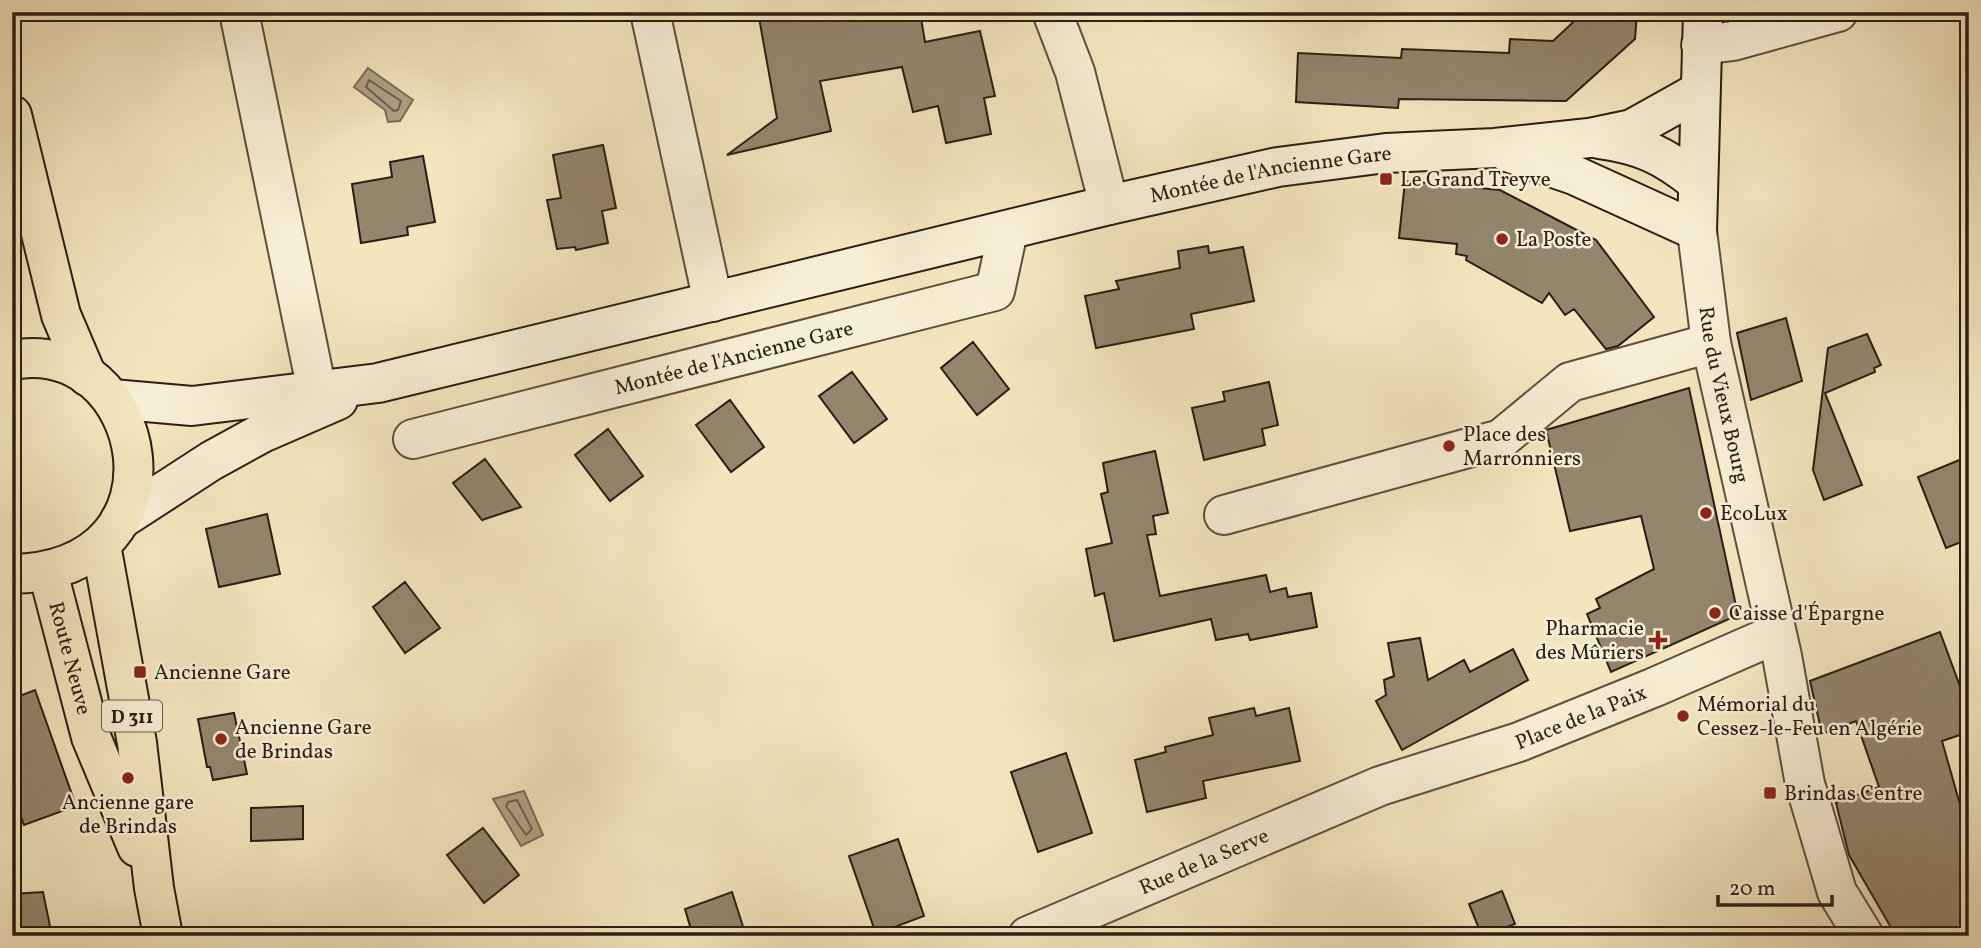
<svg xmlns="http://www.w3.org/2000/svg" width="1981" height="948" font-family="Vollkorn,serif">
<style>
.water{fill:#afa285;stroke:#7a6d58;stroke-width:2}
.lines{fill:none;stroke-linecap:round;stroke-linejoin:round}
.shore{stroke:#6c604d;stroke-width:2}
.building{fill:#93866d;stroke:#2a1d15;stroke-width:2}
.street-casing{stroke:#5c4f40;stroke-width:42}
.secondary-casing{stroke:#2a1d15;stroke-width:42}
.primary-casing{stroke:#2a1d15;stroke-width:42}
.street{stroke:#f7efd5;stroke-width:38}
.secondary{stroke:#f7efd5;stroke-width:38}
.primary{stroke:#f3e6bf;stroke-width:38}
.poi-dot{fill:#8f2418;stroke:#f7efd5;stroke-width:2.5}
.labels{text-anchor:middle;stroke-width:5;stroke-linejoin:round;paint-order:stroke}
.shield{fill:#f7efd5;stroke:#685c4f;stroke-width:2}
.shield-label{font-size:19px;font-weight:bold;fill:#2a1d15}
.street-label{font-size:21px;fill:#2a1d15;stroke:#f7efd5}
.poi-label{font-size:21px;fill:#2a1d15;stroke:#f7efd5;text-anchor:start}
</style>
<rect width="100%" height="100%" fill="#f3e6bf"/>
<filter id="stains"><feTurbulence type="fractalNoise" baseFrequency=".00286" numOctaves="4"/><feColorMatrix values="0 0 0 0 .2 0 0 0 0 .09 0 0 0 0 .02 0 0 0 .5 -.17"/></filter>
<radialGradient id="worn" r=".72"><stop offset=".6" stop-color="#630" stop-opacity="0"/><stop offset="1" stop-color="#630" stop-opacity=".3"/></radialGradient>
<path class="water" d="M368,68L413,100L400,121L388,122L385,110L354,87Z
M524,791L543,835L521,846L493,799Z"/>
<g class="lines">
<path class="shore" d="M369,80L401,101L398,110L394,111L366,87Z
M517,800L532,829L526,835L506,806L508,802Z"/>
</g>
<path class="building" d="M758,12H920L925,42L980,31L995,96L984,98L991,134L946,143L938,106L913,112L902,67L820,81L831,131L727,155L777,118Z
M1584,12H1637L1635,39L1566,101L1399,99L1398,108L1296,102L1298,53L1401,58L1402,49L1509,53L1510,39L1553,41Z
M603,145L616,208L602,211L608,243L576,250L575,247L557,249L547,200L561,198L553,155Z
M423,156L435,222L407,227L408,235L361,243L352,184L392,177L390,162Z
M1405,181L1500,190L1596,240L1654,317L1618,346L1606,349L1574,309L1565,315L1549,293L1542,303L1466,260L1467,256L1456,254L1457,244L1399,238Z
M1208,246L1209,253L1243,247L1254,301L1191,314L1194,329L1096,348L1085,296L1119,289L1116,281L1180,268L1178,251Z
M1786,318L1802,381L1751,400L1737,333Z
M1867,334L1881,365L1874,368L1875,372L1825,393L1862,485L1824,500L1813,470L1828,348Z
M973,342L1009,389L977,415L941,368Z
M852,372L887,419L854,443L819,396Z
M1269,382L1278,425L1262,429L1265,445L1204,460L1192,408L1225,401L1223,392Z
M1689,388L1738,615L1611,672L1587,614L1600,608L1596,599L1654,569L1641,516L1570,531L1546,430Z
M730,400L764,447L731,472L696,425Z
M608,429L643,476L610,501L575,455Z
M1155,451L1168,513L1153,516L1156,534L1147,535L1160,596L1266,575L1270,592L1286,588L1288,597L1311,593L1317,627L1250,640L1248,634L1216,640L1211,619L1114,641L1104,593L1095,596L1086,549L1112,543L1101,494L1108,492L1103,463Z
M1969,456V539L1946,548L1918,477Z
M485,459L521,507L482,520L453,483Z
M267,514L280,574L219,587L206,529Z
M405,582L440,628L405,653L373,607Z
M1940,632L1961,689L1969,686V732L1942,741L1961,808L1969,805V936H1896L1849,855L1836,803L1879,787L1856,721L1822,734L1810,681Z
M1420,638L1428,680L1464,660L1470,672L1513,649L1528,680L1402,750L1376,701L1386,695L1384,680L1394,676L1388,643Z
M35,690L76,806L24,825L12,791V699Z
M1254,708L1256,716L1289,708L1300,761L1203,781L1206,798L1147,812L1135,760L1166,752L1165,747L1213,735L1209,718Z
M234,713L247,774L213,780L210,767H207L198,719Z
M1066,753L1092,833L1038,852L1011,772Z
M303,806V839L251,841V808Z
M483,828L519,875L484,903L447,855Z
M898,839L924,916L876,934L849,856Z
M1502,891L1515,924L1482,936L1469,904Z
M43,892L52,936H12V894Z
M732,892L746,936H693L685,909Z"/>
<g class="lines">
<g class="street-casing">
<g id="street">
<path d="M239,12L317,391"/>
<path d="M650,12L713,302"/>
<path d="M1052,12L1075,72L1109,205"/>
<path d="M1701,45L1733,41L1838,12"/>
<path id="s1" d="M1697,231L1711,343L1782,656L1805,784L1837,892L1864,936"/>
<path id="s2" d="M413,439L995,291L1008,231"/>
<path d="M1224,515L1501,439L1570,382L1711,343"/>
<path id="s3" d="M1028,936L1380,786L1519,742L1655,687L1776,634"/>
</g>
</g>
<g class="secondary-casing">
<g id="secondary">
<path d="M1599,139C1642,145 1663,155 1697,182"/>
<path d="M1507,152L1574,175L1697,231L1703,12"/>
<path id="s4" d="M112,399L192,406L378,383L1109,205L1278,167L1386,153L1495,148L1589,138L1632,129L1700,91"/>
<path d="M120,520L211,461L262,433L338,400"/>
</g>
</g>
<g class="primary-casing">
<g id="primary">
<path d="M12,115L61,315L87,376"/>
<path d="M12,360C148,334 198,570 12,574"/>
<path d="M101,545L137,743L154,888L163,936"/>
<path id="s5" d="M48,572L91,737L137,847"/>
</g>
</g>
<use href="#street" class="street"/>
<use href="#secondary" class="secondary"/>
<use href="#primary" class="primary"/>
</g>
<g class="poi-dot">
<rect x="1379" y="172" width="14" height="14" rx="3.5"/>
<circle cx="1502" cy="239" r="7"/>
<circle cx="1449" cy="446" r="7"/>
<circle cx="1706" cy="513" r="7"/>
<circle cx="1715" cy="613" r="7"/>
<path d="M1654.5 629.5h7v7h7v7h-7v7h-7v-7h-7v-7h7z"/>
<rect x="133" y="665" width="14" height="14" rx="3.5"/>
<circle cx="1683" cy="716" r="7"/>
<circle cx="221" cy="739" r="7"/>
<circle cx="128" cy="778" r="7"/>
<rect x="1763" y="786" width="14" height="14" rx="3.5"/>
</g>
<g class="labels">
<rect class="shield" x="102" y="700.5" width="60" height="31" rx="5"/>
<g class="shield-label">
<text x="132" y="723">D 311</text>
</g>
<g class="street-label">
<text dy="7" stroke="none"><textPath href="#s4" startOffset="1185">Montée de l'Ancienne Gare</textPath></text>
<text dy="7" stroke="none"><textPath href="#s2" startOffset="331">Montée de l'Ancienne Gare</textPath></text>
<text dy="7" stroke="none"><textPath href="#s1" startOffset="166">Rue du Vieux Bourg</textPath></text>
<text dy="7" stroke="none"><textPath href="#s5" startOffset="89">Route Neuve</textPath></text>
<text dy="7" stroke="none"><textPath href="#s3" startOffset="595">Place de la Paix</textPath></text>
<text dy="7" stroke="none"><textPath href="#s3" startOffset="191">Rue de la Serve</textPath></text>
</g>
<g class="poi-label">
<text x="1400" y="186">Le Grand Treyve</text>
<text x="1516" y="246">La Poste</text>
<text x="1463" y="441">Place des<tspan x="1463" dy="24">Marronniers</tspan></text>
<text x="1720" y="520">EcoLux</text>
<text x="1729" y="620">Caisse d'Épargne</text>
<text x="1644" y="635" text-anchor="end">Pharmacie<tspan x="1644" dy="24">des Mûriers</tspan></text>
<text x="154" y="679">Ancienne Gare</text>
<text x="1697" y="711">Mémorial du<tspan x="1697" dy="24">Cessez-le-Feu en Algérie</tspan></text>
<text x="235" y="734">Ancienne Gare<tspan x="235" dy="24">de Brindas</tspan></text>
<text x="1784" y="800">Brindas Centre</text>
<text x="128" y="809" text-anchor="middle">Ancienne gare<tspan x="128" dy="24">de Brindas</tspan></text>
</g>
</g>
<rect width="1981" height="948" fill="none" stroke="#f3e6bf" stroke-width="42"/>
<rect x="14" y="14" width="1953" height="920" fill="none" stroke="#2a1d15" stroke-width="3.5"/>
<rect x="21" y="21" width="1939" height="906" fill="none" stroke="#2a1d15" stroke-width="2"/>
<path d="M1718 895v10h114v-10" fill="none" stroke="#2a1d15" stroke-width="3.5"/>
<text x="1729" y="895" font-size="21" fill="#2a1d15" stroke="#f7efd5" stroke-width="5" paint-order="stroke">20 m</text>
<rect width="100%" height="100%" filter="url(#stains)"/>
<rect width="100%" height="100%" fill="url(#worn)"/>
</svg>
